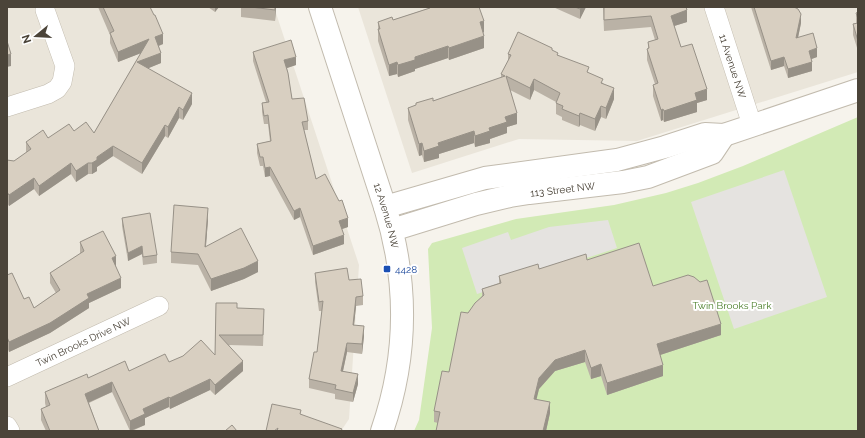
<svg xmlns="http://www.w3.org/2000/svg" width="865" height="438" font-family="Raleway,sans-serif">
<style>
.residential{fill:#eae5da}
.green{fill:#d2eab5}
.parking{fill:#e5e3e0}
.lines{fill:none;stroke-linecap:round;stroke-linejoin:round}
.minor-casing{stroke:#c2bbae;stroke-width:20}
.tertiary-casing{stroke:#c2bbae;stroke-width:24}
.minor{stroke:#fff;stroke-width:19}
.tertiary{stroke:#fff;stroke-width:22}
.wall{fill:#bab2a6}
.shaded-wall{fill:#979187}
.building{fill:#d8cfc1;stroke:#979187}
.transit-dot{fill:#1a4fb4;stroke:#fff;stroke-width:1.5}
.labels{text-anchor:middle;stroke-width:4;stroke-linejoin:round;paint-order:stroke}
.street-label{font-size:10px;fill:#4b4439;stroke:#fff}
.transit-label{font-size:10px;fill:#164399;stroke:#fff;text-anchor:start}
.park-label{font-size:10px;fill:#4a7f2a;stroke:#fff}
</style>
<rect width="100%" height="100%" fill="#f6f3ec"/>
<path class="residential" d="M7,7H274L359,265L349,419L341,431H7Z
M358,7H858V72L637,141L519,139L412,173Z"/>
<path class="green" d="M858,117V431H414L419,420L432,328L428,249L432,243L516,219L614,205L666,193L698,183L743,166Z"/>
<path class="parking" d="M784,170L827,297L734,329L691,202Z
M608,220L617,248L477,294L462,248L508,232L511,240L549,227Z"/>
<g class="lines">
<g class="minor-casing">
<g id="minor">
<path id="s1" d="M714,7L752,125"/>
<path d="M7,107L48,94L57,89L62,82L65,66L45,10"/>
<path id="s2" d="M7,377L159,306"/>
<path d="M7,426L10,431"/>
</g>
</g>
<g class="tertiary-casing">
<g id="tertiary">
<path id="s3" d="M320,7L385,207C409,283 408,356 382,431"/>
<path d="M385,207L485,178L617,160L665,147L705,134L724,135L858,90"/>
<path id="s4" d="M392,230L476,204L510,196L529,193L623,182L648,177L712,153L724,135"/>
</g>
</g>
<use href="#minor" class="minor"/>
<use href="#tertiary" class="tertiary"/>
</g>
<path class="wall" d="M98,7H150L163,44L159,46L161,63L148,68L192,104L183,120L179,118L168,138L165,136L142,174L113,156L97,167V171L92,174H88L76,182L71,174L39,196L34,189L9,206L7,203V160L14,161L26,153V142L48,138L74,131L94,133L141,53L118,62L110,43V35Z
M208,7H219L215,12Z
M241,7H276L275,21L241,17Z
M429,7L484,32L483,33L484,48L449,60L448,58L415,69V71L398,77L397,74L389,76L378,41V22L393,20L429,8Z
M553,7H586L580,19Z
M603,7H686L687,22L674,26L681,47L707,100L697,103V112L664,122L663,120L661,121L653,96V85L655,84L647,60V49H648V42L655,40L651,27L604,31Z
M751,7H794L801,23L798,38L817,57L811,59L812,71L788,78L784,66L771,70Z
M858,12V51L853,35V24L856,23V13Z
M552,50L558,55L589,73L603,83L614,99L606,119L601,117L595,131L580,125L579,127L562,120V117L556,114V102L534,90L530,100L510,90L517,124L507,127V133L490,139V143L475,147L474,143L439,154V158L424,162L422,155L419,156L408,120V108L416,106V103L433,101L501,78V74L508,61V54Z
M253,52L296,65L287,68L292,99L308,121V130H304L316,179L348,227L342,229L344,244L313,255L300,217L294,220L270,176L265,177L263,166H260L257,153V144L270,141L268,124H264L262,112V103L266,102L253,61Z
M122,218L157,255V263L143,265L142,254L128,261L122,226Z
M208,219L206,246L258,272L244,279L211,291L198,265L171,263V252Z
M80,242L116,267L121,288L89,303V308L50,333L9,352L7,347V275L24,299L34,308L56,293L50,283V273L80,254Z
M587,260L653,286L721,335L660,355L663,376L607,395L601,376L591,379L585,362L555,371L539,389L536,399L550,413L546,431H436L438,423L434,422V411L449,372L468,313L482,296V289L499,283V276Z
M315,273L349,280L363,296V305L356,306L354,325L364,336L362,354L347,352L343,371L358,384L353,402L335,399V394L309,388V379L317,352L322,311H319L315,282Z
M216,303L237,308L264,319L263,346L229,345L243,371L215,395L210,390L170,409L169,407L145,418V425L132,431H130L112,392L89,403L99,431H46L41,420V409L46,407L45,403V392L88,378L129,371L169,362L215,355Z"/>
<path class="shaded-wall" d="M215,7H219L215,12Z
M275,7H276L275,21Z
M581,7H586L580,19V9Z
M687,10V22L671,27V16Z
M801,14V23L796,47V38Z
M484,21V32L480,34V22Z
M163,34V44L155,47V37Z
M484,36V48L449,60V48Z
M149,39V50L118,62V52Z
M448,46V58L415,69V71L398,77V65L415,57Z
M817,48V57L809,60V51Z
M161,53V63L137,73V62Z
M11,54V66L7,67V55Z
M296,57V65L284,69V60Z
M784,57V66L771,70V61Z
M397,62V74L389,76V65Z
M812,62V71L788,78V69Z
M534,79V90L530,100V88Z
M614,88V99L606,119V108Z
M707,89V100L697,103V112L664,122V111L695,93Z
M192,93V104L183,120V110Z
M601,106V117L595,131V119Z
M179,107V118L168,138V127Z
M663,109V120L661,121V110Z
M517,113V124L507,127V133L490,139V143L475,147V136L489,128L505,117Z
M580,113V125L579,127V116Z
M165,125V136L142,174V163Z
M474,131V143L439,154V158L424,162V151L438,143Z
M422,143V155L419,156V144Z
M113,146V156L97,167V171L92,174V163L97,157Z
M71,163V174L39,196V186Z
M88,163V174L76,182V171Z
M270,167V176L265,177V168Z
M34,178V189L9,206V195Z
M208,208V219L205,258V247Z
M300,208V217L294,220V211Z
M348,218V227L339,230V221Z
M344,235V244L313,255V246Z
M142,246V254L128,261V253Z
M116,256V267L112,269V258Z
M258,261V272L244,279L211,291V279Z
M121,278V288L89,303V308L50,333L9,352V342L87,294Z
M356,297V306L353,334V325Z
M721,324V335L657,356V344Z
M364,326V336L362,354V344Z
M347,343V352L341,380V371Z
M585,350V362L555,371L539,389L534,410V399L539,378L555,360Z
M243,361V371L215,395V385Z
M601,364V376L591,379V368Z
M663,365V376L607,395V383Z
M358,374V384L353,402V393Z
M210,379V390L170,409V398Z
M112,382V392L85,404V394Z
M169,397V407L145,418V425L130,431V421L143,409Z
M550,402V413L546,431H543Z"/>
<path class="building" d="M103,7H150L154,15H155L163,34L155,37L161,53L137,62L192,93L183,110L179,107L168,127L165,125L142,163L113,146L97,157V160L92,163H88L76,171L71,163L39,186L34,178L9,195L7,192V160L14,161L31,149L26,142L43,130L48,138L69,124L74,131L86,122L94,133L149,39L118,52L110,33L114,31Z
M251,7H275V10Z
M430,7H479L484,21L480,22L484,36L449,48L448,46L415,57V60L398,65L397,62L389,65L378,29H380L378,22L392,17L393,20L430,8Z
M575,7H581L580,9Z
M604,7H686L687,10L671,16L681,47L692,44L707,89L695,93L697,100L664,111L663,109L661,110L653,85L658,83L647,49L649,48L648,42L658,39L651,16L604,20Z
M754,7H794L798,9L801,14L796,38L813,33L817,48L809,51L812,62L788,69L784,57L771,61Z
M858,12V19L856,13Z
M858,23V41L853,24Z
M518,32L552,48V50L558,53L557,55L589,67L587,72L603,79L601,83L614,88L606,108L601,106L595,119L580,113L579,116L562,109L563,106L556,103L560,93L534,79L530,88L506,76L517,113L505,117L507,122L489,128L490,131L475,136L474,131L438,143L439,146L424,151L422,143L419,144L408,108L416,105V103L433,98V101L505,76L501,74L511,55L508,54Z
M291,40L296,57L284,60L288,73L292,99L304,98L308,121L302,122L316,179L325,174L339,201L342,200L348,218L339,221L344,235L313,246L300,208L294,211L270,167L265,168L263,157H260L257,144L271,141L268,115L264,116L262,103L269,102L253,52Z
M7,41L11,54L7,55Z
M174,205L208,208L205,247L241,228L258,261L244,268L211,279L198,254L171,252Z
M150,213L157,255L143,257L142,246L128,253L122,218Z
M103,231L116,256L112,258L121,278L87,294L89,298L50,323L9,342L7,337V275L12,273L24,299L29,297L34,308L60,290L50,273L84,251L80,242Z
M639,243L653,286L688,275L694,277L700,282L707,280L721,324L657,344L663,365L607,383L601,364L591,368L585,350L555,360L539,378L534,399L550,402L543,431H436L440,412L434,411L442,371L449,372L461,312L468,313L475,303L484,295L482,289L501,283L499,276L538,264L539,269L586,254L587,260Z
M347,268L349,280L361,279L363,296L356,297L353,325L364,326L362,344L347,343L341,371L358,374L353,393L335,389L336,385L309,379L314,352H317L323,301L319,302L315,273Z
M216,303H237V308L264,309L263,335H219L243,361L215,385L210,379L170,398L169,397L143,409L145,414L130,421L112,382L85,394L99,431H50L41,409L50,405L45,392L87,374L88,378L125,361L129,371L165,354L169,362L183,356L201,340L215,355Z
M272,404L301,410L300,414L342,429L341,431H277L278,428L274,431H266Z
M232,425L237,431H225Z"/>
<rect class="transit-dot" x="383" y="265" width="8" height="8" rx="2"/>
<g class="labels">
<g class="street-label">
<text dy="4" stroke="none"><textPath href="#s1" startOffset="62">11 Avenue NW</textPath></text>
<text dy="4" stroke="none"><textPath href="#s4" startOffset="176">113 Street NW</textPath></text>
<text dy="4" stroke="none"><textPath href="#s3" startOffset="219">12 Avenue NW</textPath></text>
<text dy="4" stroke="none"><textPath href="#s2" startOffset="84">Twin Brooks Drive NW</textPath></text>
</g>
<g class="transit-label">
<text x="395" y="273">4428</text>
</g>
<g class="park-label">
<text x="732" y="309">Twin Brooks Park</text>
</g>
</g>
<rect width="865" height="438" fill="none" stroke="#4b4439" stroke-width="16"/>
<g transform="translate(36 36) rotate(252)" stroke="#ffffff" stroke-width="3" paint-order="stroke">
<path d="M0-3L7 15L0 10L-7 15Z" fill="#4b4439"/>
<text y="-6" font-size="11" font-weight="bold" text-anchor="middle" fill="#4b4439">N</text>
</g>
</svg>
